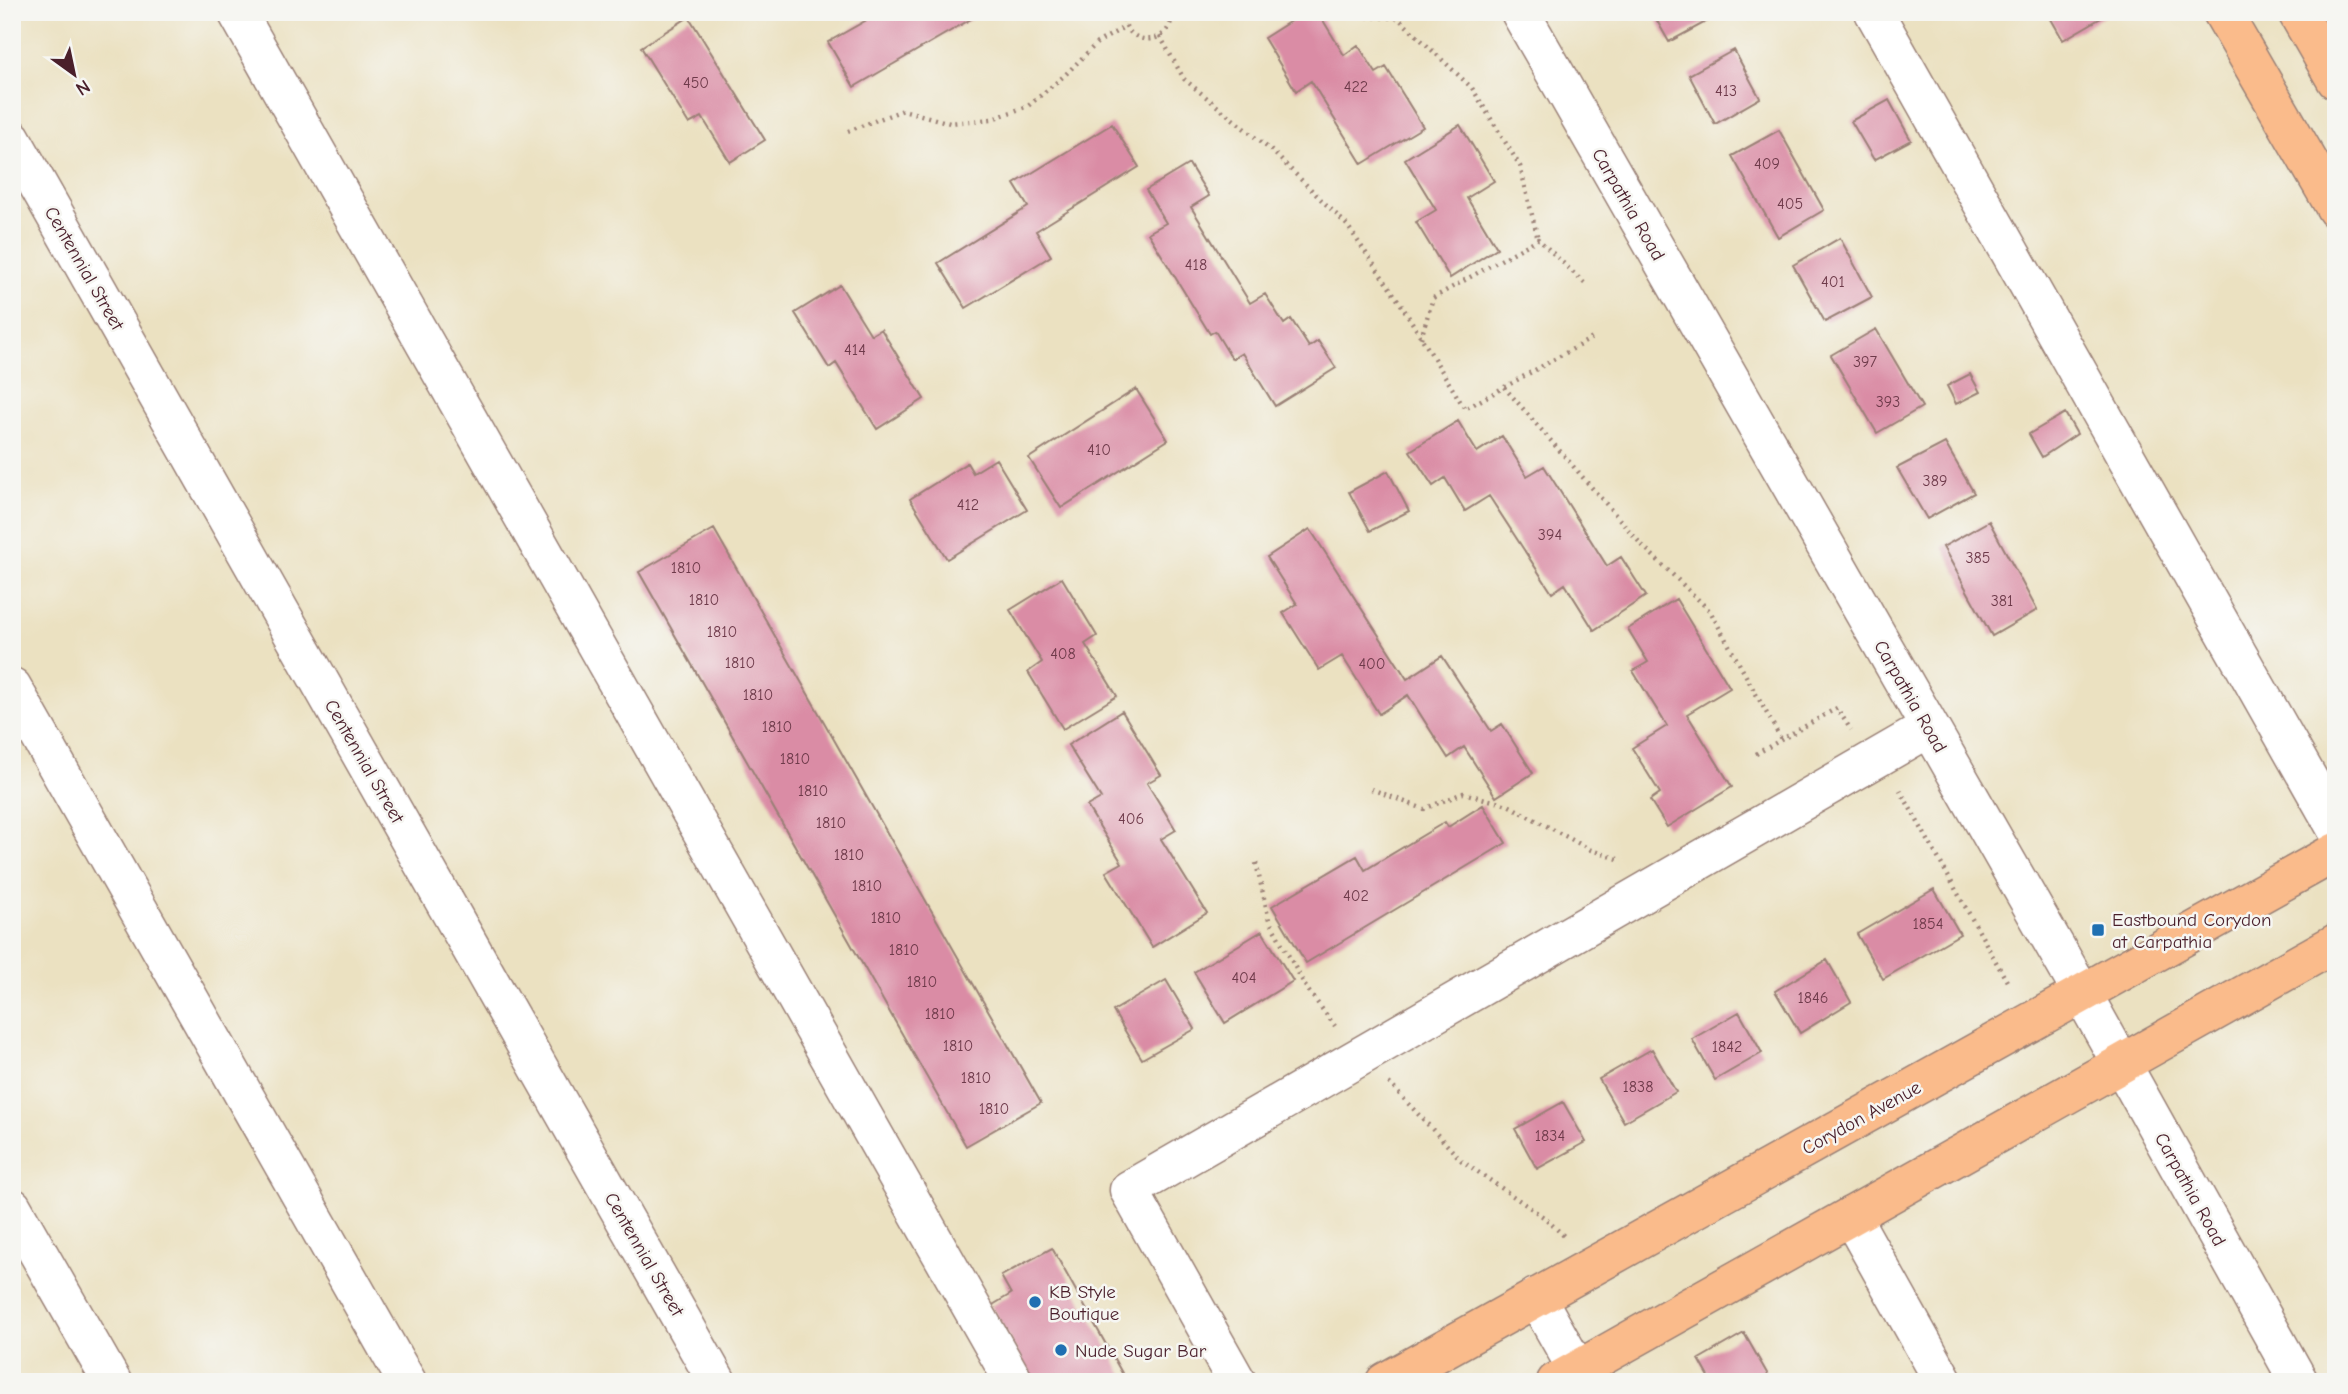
<svg xmlns="http://www.w3.org/2000/svg" width="2348" height="1394" font-family="'Comic Neue',sans-serif">
<style>
.building{fill:#da8ca5}
.lines{fill:none;stroke-linecap:round;stroke-linejoin:round}
.minor-casing{stroke:#9a8076;stroke-width:41}
.major-casing{stroke:#9a8076;stroke-width:41}
.path{stroke:#9a8076;stroke-width:4.5;stroke-dasharray:2 5;stroke-linecap:butt}
.minor{stroke:#fff;stroke-width:38}
.major{stroke:#fabb8b;stroke-width:38}
.poi-dot{fill:#1f6fb2;stroke:#f6f6f2;stroke-width:2.5}
.labels{text-anchor:middle;stroke-width:5;stroke-linejoin:round;paint-order:stroke}
.number-label{font-size:16px;fill:#6e3a4a}
.street-label{font-size:19px;fill:#4a1f2b;stroke:#f6f6f2}
.poi-label{font-size:19px;fill:#4a1f2b;stroke:#f6f6f2;text-anchor:start}
</style>
<rect width="100%" height="100%" fill="#f6f6f2"/>
<filter id="ink" filterUnits="userSpaceOnUse"><feTurbulence type="fractalNoise" baseFrequency=".0143" numOctaves="2"/><feDisplacementMap in="SourceGraphic" scale="14" xChannelSelector="R" yChannelSelector="G"/><feConvolveMatrix kernelMatrix="1 2 1 2 8 2 1 2 1" color-interpolation-filters="sRGB"/></filter>
<filter id="wash" filterUnits="userSpaceOnUse"><feTurbulence type="fractalNoise" baseFrequency=".00686" numOctaves="4" result="noise"/><feDisplacementMap in="SourceGraphic" scale="28" xChannelSelector="R" yChannelSelector="G"/><feGaussianBlur stdDeviation="1.57" result="paint"/><feColorMatrix in="noise" values="0 0 0 0 0 0 0 0 0 0 0 0 0 0 0 0 0 1.4 0 .05"/><feComposite in="paint" operator="in"/></filter>
<g filter="url(#wash)">
<rect width="100%" height="100%" fill="#ebe1c1"/>
<g id="blocks">
<path class="building" d="M881,12H983L854,87L828,42Z
M1305,12H1318L1344,55L1358,45L1376,73L1386,67L1423,127L1362,164L1311,81L1296,91L1264,38Z
M1652,12H1713L1715,17L1669,42Z
M2047,12H2105L2106,15L2063,40Z
M689,17L765,140L730,162L702,117L689,124L641,47Z
M1734,50L1760,98L1715,124L1689,75Z
M1889,100L1911,140L1874,160L1851,121Z
M1112,124L1139,167L1036,231L1051,256L966,308L938,263L1028,207L1014,184Z
M1460,125L1494,181L1467,198L1497,248L1450,278L1416,222L1436,210L1405,159Z
M1779,130L1824,210L1778,237L1732,156Z
M1189,164L1209,196L1191,207L1250,303L1265,294L1284,324L1291,319L1309,347L1318,341L1336,368L1275,406L1242,353L1232,359L1215,331L1210,334L1148,233L1166,223L1146,190Z
M1840,238L1872,297L1825,322L1793,265Z
M840,285L871,335L881,329L924,399L877,429L836,363L829,368L795,313Z
M1876,329L1922,407L1877,433L1831,355Z
M1970,374L1980,392L1956,404L1947,386Z
M1136,389L1168,440L1061,508L1029,458Z
M2065,413L2077,434L2042,457L2029,434Z
M1458,421L1477,452L1502,436L1527,476L1544,466L1607,566L1621,557L1646,596L1594,630L1565,584L1552,593L1489,496L1465,511L1445,478L1433,486L1410,451Z
M1945,443L1974,493L1927,519L1897,468Z
M996,459L1027,510L947,559L910,499L967,463L973,473Z
M1388,471L1409,511L1370,531L1349,492Z
M1989,521L2037,610L1992,636L1943,547Z
M714,529L1041,1103L966,1146L639,572Z
M1310,529L1407,679L1442,656L1491,731L1502,724L1533,773L1496,797L1464,747L1448,758L1408,695L1379,714L1342,656L1319,670L1283,613L1297,604L1267,557Z
M1062,578L1097,636L1085,644L1117,696L1063,729L1028,672L1042,662L1010,610Z
M1676,599L1730,688L1687,714L1732,787L1667,827L1650,800L1660,793L1632,748L1667,726L1633,671L1648,662L1628,629Z
M1122,711L1161,775L1147,783L1176,830L1161,839L1207,913L1152,947L1106,872L1122,863L1087,806L1101,798L1068,745Z
M1483,805L1506,843L1306,963L1272,906L1357,856L1365,870L1445,822L1448,827Z
M1934,889L1960,934L1883,979L1857,934Z
M1262,931L1293,981L1225,1023L1194,972Z
M1827,960L1851,1002L1800,1033L1775,991Z
M1166,980L1195,1029L1142,1059L1113,1011Z
M1739,1012L1762,1053L1715,1080L1692,1039Z
M1652,1049L1676,1092L1624,1122L1599,1079Z
M1563,1102L1586,1142L1537,1169L1515,1129Z
M1052,1248L1127,1382H1033L991,1306L1011,1294L1001,1276Z
M1744,1333L1772,1382H1712L1699,1359Z"/>
</g>
</g>
<g filter="url(#ink)">
<use href="#blocks" fill-opacity="0" stroke="#9a8076" stroke-width="2"/>
<g class="lines">
<g class="minor-casing">
<path id="minor" d="M237,12L1014,1382
M1520,12L2083,995L2299,1382
M1874,12L2336,828
M12,139L717,1382
M12,687L407,1382
M12,1207L112,1382
M1851,1216L1944,1382
M1536,1297L1584,1382
M1237,1382L1129,1190L1929,728"/>
</g>
<g class="major-casing">
<path id="major" d="M2222,12L2336,209
M2297,12L2336,80
M1385,1382L2336,852
M1556,1382L2336,943"/>
</g>
<path class="path" d="M1123,12C1123,49 1173,48 1172,12
M1354,12L1367,17L1398,18L1472,88L1520,166L1538,239
M1160,36L1184,79L1273,152L1347,225L1402,306L1465,409L1596,336
M848,131L903,110L950,123L992,119L1028,106L1065,75L1097,43L1126,26
M1421,338L1433,298L1538,239L1584,283
M1504,387L1641,544L1710,611L1781,739
M1756,754L1837,708L1851,730
M1371,789L1424,809L1463,793L1508,805L1591,850L1621,860
M1900,790L2009,985
M1256,863L1269,920L1307,989L1335,1026
M1389,1083L1462,1161L1545,1218L1565,1237"/>
<use href="#minor" class="minor"/>
<use href="#major" class="major"/>
</g>
</g>
<g class="poi-dot">
<rect x="2091" y="923" width="14" height="14" rx="3.5"/>
<circle cx="1035" cy="1302" r="7"/>
<circle cx="1061" cy="1350" r="7"/>
</g>
<g class="labels">
<g class="number-label">
<text x="696" y="88">450</text>
<text x="1356" y="92">422</text>
<text x="1726" y="96">413</text>
<text x="1767" y="169">409</text>
<text x="1790" y="209">405</text>
<text x="1196" y="270">418</text>
<text x="1833" y="287">401</text>
<text x="855" y="355">414</text>
<text x="1865" y="367">397</text>
<text x="1888" y="407">393</text>
<text x="1099" y="455">410</text>
<text x="1935" y="486">389</text>
<text x="968" y="510">412</text>
<text x="1550" y="540">394</text>
<text x="1978" y="563">385</text>
<text x="686" y="573">1810</text>
<text x="704" y="605">1810</text>
<text x="2002" y="606">381</text>
<text x="722" y="637">1810</text>
<text x="1063" y="659">408</text>
<text x="740" y="668">1810</text>
<text x="1372" y="669">400</text>
<text x="758" y="700">1810</text>
<text x="777" y="732">1810</text>
<text x="795" y="764">1810</text>
<text x="813" y="796">1810</text>
<text x="1131" y="824">406</text>
<text x="831" y="828">1810</text>
<text x="849" y="860">1810</text>
<text x="867" y="891">1810</text>
<text x="1356" y="901">402</text>
<text x="886" y="923">1810</text>
<text x="1928" y="929">1854</text>
<text x="904" y="955">1810</text>
<text x="1244" y="983">404</text>
<text x="922" y="987">1810</text>
<text x="1813" y="1003">1846</text>
<text x="940" y="1019">1810</text>
<text x="958" y="1051">1810</text>
<text x="1727" y="1052">1842</text>
<text x="976" y="1083">1810</text>
<text x="1638" y="1092">1838</text>
<text x="994" y="1114">1810</text>
<text x="1550" y="1141">1834</text>
</g>
<g class="street-label">
<text transform="translate(1629 204) rotate(60)" y="7">Carpathia Road</text>
<text transform="translate(85 268) rotate(60)" y="7">Centennial Street</text>
<text transform="translate(1911 696) rotate(60)" y="7">Carpathia Road</text>
<text transform="translate(365 761) rotate(60)" y="7">Centennial Street</text>
<text transform="translate(1861 1117) rotate(-29)" y="7">Corydon Avenue</text>
<text transform="translate(2191 1189) rotate(61)" y="7">Carpathia Road</text>
<text transform="translate(645 1254) rotate(60)" y="7">Centennial Street</text>
</g>
<g class="poi-label">
<text x="2112" y="926">Eastbound Corydon<tspan x="2112" dy="22">at Carpathia</tspan></text>
<text x="1049" y="1298">KB Style<tspan x="1049" dy="22">Boutique</tspan></text>
<text x="1075" y="1357">Nude Sugar Bar</text>
</g>
</g>
<rect width="2348" height="1394" fill="none" stroke="#f6f6f2" stroke-width="42"/>
<g transform="translate(74 74) rotate(147)" stroke="#f6f6f2" stroke-width="5" paint-order="stroke">
<path d="M0-5L12 26L0 18L-12 26Z" fill="#4a1f2b"/>
<text y="-10" font-size="19" font-weight="bold" text-anchor="middle" fill="#4a1f2b">N</text>
</g>
</svg>
